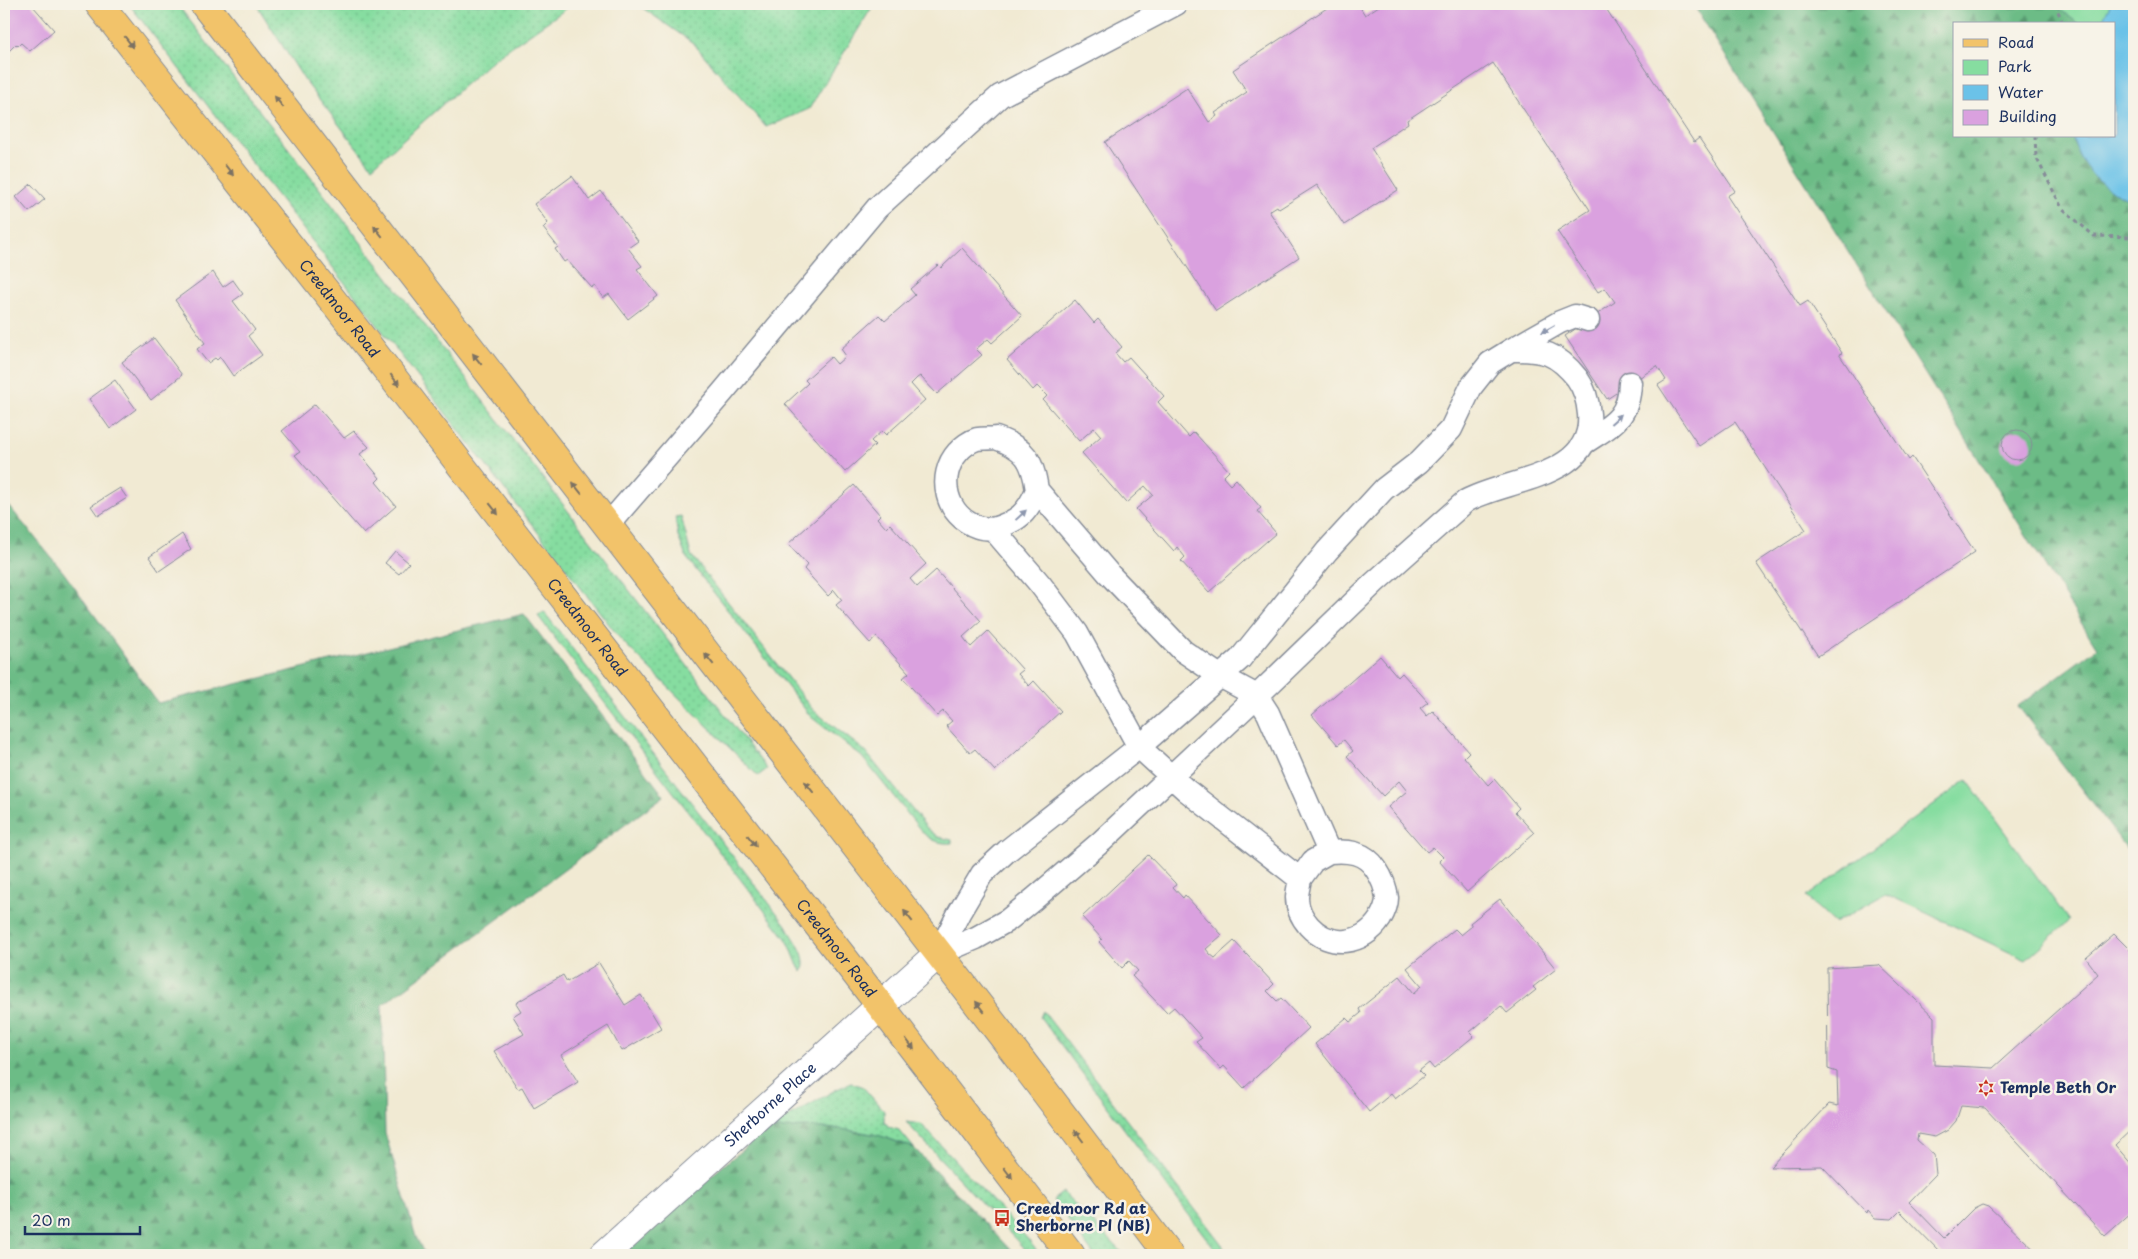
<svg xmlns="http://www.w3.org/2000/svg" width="2138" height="1259" font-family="'Playpen Sans',sans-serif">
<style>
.grass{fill:url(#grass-dots);stroke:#50867f}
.forest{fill:url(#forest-firs);stroke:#447672}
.park{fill:#86dda0;stroke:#50867f}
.water{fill:#6bc2e8;stroke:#4378a3}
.building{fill:#daa1df}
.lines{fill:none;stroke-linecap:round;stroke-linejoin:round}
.lane-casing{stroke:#868c98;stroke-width:25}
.street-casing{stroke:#868c98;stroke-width:30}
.primary-casing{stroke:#868c98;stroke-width:30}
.path{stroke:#868c98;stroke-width:3;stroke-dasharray:4 4;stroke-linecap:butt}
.lane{stroke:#fff;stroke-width:22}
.street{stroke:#fff;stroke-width:28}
.primary{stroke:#f2c36a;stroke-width:28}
.oneway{fill:#7c7263}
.oneway2{fill:#8d97ae}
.labels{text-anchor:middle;stroke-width:5;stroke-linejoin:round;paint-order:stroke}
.street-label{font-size:15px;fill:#1b2f5e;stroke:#f7f3e8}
.poi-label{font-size:15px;font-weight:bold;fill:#1b2f5e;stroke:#f7f3e8;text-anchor:start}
</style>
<defs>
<pattern id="grass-dots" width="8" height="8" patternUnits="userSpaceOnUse" patternTransform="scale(1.25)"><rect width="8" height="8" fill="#86dda0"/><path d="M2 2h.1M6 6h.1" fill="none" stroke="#73be8c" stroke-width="1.8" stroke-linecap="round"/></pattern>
<pattern id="forest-firs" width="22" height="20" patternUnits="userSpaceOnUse" patternTransform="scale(1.25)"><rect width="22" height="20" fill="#6cbc86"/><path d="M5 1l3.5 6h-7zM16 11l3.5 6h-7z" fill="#589971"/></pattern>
</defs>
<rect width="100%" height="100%" fill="#f7f3e8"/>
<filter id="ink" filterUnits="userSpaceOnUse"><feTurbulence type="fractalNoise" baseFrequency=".02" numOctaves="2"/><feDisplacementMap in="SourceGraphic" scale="10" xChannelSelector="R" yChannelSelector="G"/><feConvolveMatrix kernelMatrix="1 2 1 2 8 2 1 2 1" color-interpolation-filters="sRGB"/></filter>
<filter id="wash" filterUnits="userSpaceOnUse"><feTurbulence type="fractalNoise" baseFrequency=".0096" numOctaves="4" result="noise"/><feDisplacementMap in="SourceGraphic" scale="20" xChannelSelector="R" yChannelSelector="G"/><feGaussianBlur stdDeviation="1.12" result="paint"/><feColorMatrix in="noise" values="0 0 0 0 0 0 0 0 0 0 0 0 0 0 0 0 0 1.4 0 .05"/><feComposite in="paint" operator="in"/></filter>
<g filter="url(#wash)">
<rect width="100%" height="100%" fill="#f1ead3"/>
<path class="grass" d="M129,4H177L767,769L758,776L622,641Z
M256,4H573L495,58L372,167L305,81Z
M637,4H874L809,109L766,127L693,43Z
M681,516L691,555L813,710L865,751L927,828L938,837L952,840V843C940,844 933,841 923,833L862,757L811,717L686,557L678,536L675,517Z
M544,612L786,925C793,938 810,957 802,972C795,962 793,951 787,940L538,616Z
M1043,1011L1230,1255H1219L1040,1017Z
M851,1083L862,1086L884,1111V1121L889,1127L899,1130L914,1148C902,1144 889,1138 877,1135C840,1127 803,1127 766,1130L837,1089Z
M906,1122L921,1124L1025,1236L1040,1255H1030Z
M1063,1192L1125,1255H1094L1053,1200Z"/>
<path class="forest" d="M1693,4H2053L2079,24H1954V136H2072L2075,146L2113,192L2134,202V858L2018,706L2097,648Z
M4,500L64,573L158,703L524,614L664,796L382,1005L385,1133L416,1237L425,1255H4Z
M804,1127L841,1129L878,1135L914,1148L1015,1255H622L670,1210L766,1130Z"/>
<path class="park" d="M2053,4H2134L2114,24H2079Z
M1967,780L2069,921L2026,960L1886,894L1834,923L1806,897Z"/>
<path class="water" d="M2111,4H2134V202C2101,187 2082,172 2072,136H2114V24H2100Z"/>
<g id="blocks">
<path class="building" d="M4,4H34L32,5L54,30L30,51L21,43L18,46L16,44L4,56Z
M1333,4H1358L1365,15L1382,4H1603L1694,142L1699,138L1735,191L1727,196L1800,306L1808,301L1842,353L1839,354L1909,460L1912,457L1975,552L1818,656L1756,563L1806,530L1735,422L1699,446L1658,385L1666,380L1657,366L1607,399L1565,336L1615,302L1605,288L1598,292L1557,231L1590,210L1493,63L1407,120L1408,123L1371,148L1398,190L1344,225L1317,185L1279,209L1277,206L1269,211L1299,257L1216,311L1105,142L1187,88L1209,122L1217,116L1215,113L1247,92L1233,70Z
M572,176L589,200L601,191L638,241L628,248L642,266L637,269L658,296L628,319L609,294L603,298L595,286L592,288L567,260L564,262L555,249L558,247L543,228L548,223L534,204Z
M31,184L45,199L29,212L16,197Z
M962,248L1022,316L992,343L988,339L976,349L982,355L937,394L920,376L917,378L911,384L925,400L886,435L882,431L871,441L875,445L845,472L785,404L808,383L805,380L831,357L837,364L846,356L841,349L879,315L885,321L915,295L910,289L938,265L941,268Z
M213,272L223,287L233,280L243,294L233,301L255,330L248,336L262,355L233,376L220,357L217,360L215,358L208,363L197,349L205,343L175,300Z
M1075,300L1094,323L1098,319L1122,347L1115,353L1123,362L1129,357L1164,396L1158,402L1189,437L1194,432L1229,471L1223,477L1230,485L1236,479L1261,508L1257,511L1276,533L1209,592L1181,561L1185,557L1177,547L1174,551L1136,509L1153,495L1145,486L1126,503L1082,453L1101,436L1094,428L1079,441L1043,400L1047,396L1037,386L1033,390L1007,360Z
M154,338L182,375L151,400L122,362Z
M115,380L136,409L110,429L89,399Z
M315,404L344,438L354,431L369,447L360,454L380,478L376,482L396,506L364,534L295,455L300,452L282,431Z
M2002 445a15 15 0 1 1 30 0a15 15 0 1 1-30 0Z
M854,485L880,515L877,518L886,528L890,524L926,564L910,579L917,587L936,570L981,621L963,637L971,647L988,631L1023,670L1018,674L1029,686L1034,681L1061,711L995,771L975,749L970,753L946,726L952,721L943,711L937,716L903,678L909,673L877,637L870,643L836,605L842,600L834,590L828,596L804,569L807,565L788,544Z
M120,488L127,498L98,516L91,506Z
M182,534L191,549L159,571L149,557Z
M395,551L409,563L399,574L385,563Z
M1380,656L1398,677L1402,673L1428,702L1420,708L1427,716L1433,711L1469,752L1464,757L1488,785L1494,779L1519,808L1515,812L1534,833L1467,892L1439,861L1443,857L1433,847L1427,852L1388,807L1407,791L1399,781L1383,796L1347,756L1353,751L1344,740L1338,745L1312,715Z
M1148,855L1175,883L1176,885L1173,887L1183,898L1185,895L1222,935L1206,949L1210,954L1215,958L1234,941L1274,984L1267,991L1277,1001L1281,998L1309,1028L1244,1088L1224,1066L1221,1069L1196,1042L1202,1038L1174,1007L1167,1013L1132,976L1138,971L1129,961L1122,968L1099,942L1102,939L1082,917Z
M1500,899L1556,969L1533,987L1536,990L1507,1013L1501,1006L1470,1032L1474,1036L1434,1069L1429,1063L1419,1071L1424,1076L1395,1099L1391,1094L1369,1112L1315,1044L1346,1018L1350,1022L1361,1013L1359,1009L1400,976L1414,993L1422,986L1407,968L1455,929L1461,935L1472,926L1470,923Z
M2114,934L2134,954V1127L2115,1145L2134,1167V1210L2105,1236L1985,1108L1961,1106L1956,1121L1948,1130L1935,1137L1918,1134L1917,1140L1934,1155L1936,1174L1909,1202L1944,1238L1974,1208L1982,1204L1988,1206L2040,1255H1943L1900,1211L1892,1219L1875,1218L1868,1210L1867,1213L1822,1166L1770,1167L1829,1104L1838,1106L1837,1072L1828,1069L1827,968L1879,965L1934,1017V1065L1993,1068L2098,974L2086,958Z
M599,963L625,1005L641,995L661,1028L622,1051L608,1026L561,1055L578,1082L534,1108L522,1087L518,1089L494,1051L524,1034L513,1016L521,1011L516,1003L563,975L567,982Z"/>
</g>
</g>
<g filter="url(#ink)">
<use href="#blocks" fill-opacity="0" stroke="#868c98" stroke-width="1"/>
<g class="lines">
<g class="lane-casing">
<path id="lane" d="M1511,350C1543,349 1557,353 1577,378C1585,389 1588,402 1589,414C1595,478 1505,479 1466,501L1374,583L1257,696L1102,841L1034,899L1008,920L976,938L938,954L959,913L982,874L1007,851L1139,747L1240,659L1327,551L1384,489L1419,462L1451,429L1471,387L1490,363Z
M1511,350L1560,322L1575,316L1588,320
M996,438C1025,448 1033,460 1037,490L1109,574L1183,651L1220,676L1257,696L1268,713L1329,852C1348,850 1365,852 1376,869C1382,878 1386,887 1387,898C1387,906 1384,912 1380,919C1363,945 1330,949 1309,926C1302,918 1297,908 1297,898C1297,892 1299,885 1300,879L1186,790L1139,747L1077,633L1040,584L993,529C989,528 983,529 978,527C946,517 936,476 958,452C962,447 970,441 977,439C983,438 990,439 996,438Z
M1584,443C1611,425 1629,419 1630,383
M607,526L722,393L877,208L1000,96L1176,4
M993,529C1018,521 1027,514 1037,490
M1300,879L1313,861L1329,852"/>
</g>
<g class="street-casing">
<g id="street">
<path id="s1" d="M604,1255L938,954"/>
</g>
</g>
<g class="primary-casing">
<g id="primary">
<path id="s2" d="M99,4L349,321L880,1005L1071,1255"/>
<path d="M204,4L1001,1034L1169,1255"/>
</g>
</g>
<path class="path" d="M2055,4L2063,24
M2035,136L2036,157L2062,208L2094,236L2134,237"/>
<use href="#lane" class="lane"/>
<use href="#street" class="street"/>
<use href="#primary" class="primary"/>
</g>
<defs><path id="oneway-solid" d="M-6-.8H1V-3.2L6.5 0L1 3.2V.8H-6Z" transform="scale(1.25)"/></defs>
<g class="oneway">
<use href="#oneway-solid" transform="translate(129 42) rotate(52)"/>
<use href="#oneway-solid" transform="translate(279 102) rotate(-128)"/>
<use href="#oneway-solid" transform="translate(229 170) rotate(52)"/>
<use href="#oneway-solid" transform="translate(378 231) rotate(-128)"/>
<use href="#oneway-solid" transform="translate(477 359) rotate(-128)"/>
<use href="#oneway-solid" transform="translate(395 380) rotate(52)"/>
<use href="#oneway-solid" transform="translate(577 488) rotate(-128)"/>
<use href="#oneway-solid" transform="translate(494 509) rotate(52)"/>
<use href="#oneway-solid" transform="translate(709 659) rotate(-128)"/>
<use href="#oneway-solid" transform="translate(809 787) rotate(-128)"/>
<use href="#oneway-solid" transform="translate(752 841) rotate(52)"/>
<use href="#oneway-solid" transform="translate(908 916) rotate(-128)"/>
<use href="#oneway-solid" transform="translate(980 1007) rotate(-128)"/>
<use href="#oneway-solid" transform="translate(910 1044) rotate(53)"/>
<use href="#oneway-solid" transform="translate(1079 1136) rotate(-127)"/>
<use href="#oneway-solid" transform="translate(1008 1173) rotate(53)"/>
</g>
<g class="oneway2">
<use href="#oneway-solid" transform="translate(1548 329) rotate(150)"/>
<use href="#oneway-solid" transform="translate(1616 419) rotate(-42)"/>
<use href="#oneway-solid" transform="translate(1021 515) rotate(-43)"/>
</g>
</g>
<defs>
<g id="synagogue-bare" transform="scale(1.35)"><path d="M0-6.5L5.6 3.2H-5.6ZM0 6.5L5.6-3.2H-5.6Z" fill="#c8321e" stroke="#f7f3e8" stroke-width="2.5" paint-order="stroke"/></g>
<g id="bus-bare" transform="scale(1.35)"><path d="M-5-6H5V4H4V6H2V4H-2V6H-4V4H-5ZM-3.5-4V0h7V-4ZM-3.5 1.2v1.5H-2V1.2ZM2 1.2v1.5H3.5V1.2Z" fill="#c8321e" stroke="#f7f3e8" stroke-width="2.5" paint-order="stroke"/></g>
</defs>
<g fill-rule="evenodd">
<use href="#synagogue-bare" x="1986" y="1088"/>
<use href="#bus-bare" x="1002" y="1218"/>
</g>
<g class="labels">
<g class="street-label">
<text dy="5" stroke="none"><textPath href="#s2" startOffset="388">Creedmoor Road</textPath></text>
<text dy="5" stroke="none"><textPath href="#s2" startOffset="792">Creedmoor Road</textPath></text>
<text dy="5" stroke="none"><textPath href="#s2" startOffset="1198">Creedmoor Road</textPath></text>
<text dy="5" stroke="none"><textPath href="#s1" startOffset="224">Sherborne Place</textPath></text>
</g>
<g class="poi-label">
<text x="2000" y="1093">Temple Beth Or</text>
<text x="1016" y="1214">Creedmoor Rd at<tspan x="1016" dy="17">Sherborne Pl (NB)</tspan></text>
</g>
</g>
<rect width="2138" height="1259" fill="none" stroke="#f7f3e8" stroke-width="20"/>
<rect x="1953" y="22" width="162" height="115" fill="#f7f3e8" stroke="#9fa5b1"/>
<rect x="1963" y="39" width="25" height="8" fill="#f2c36a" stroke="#9fa5b1"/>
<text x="1998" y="48" font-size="15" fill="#1b2f5e">Road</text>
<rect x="1963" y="60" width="25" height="15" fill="#86dda0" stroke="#9fa5b1"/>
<text x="1998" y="72" font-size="15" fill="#1b2f5e">Park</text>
<rect x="1963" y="85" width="25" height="15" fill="#6bc2e8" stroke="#9fa5b1"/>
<text x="1998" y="98" font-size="15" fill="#1b2f5e">Water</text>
<rect x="1963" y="110" width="25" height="15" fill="#daa1df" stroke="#9fa5b1"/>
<text x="1998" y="122" font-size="15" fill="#1b2f5e">Building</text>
<path d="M25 1226v8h115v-8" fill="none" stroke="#1b2f5e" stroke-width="2.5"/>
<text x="32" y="1226" font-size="15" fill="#1b2f5e" stroke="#f7f3e8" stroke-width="4" paint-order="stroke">20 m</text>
</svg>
